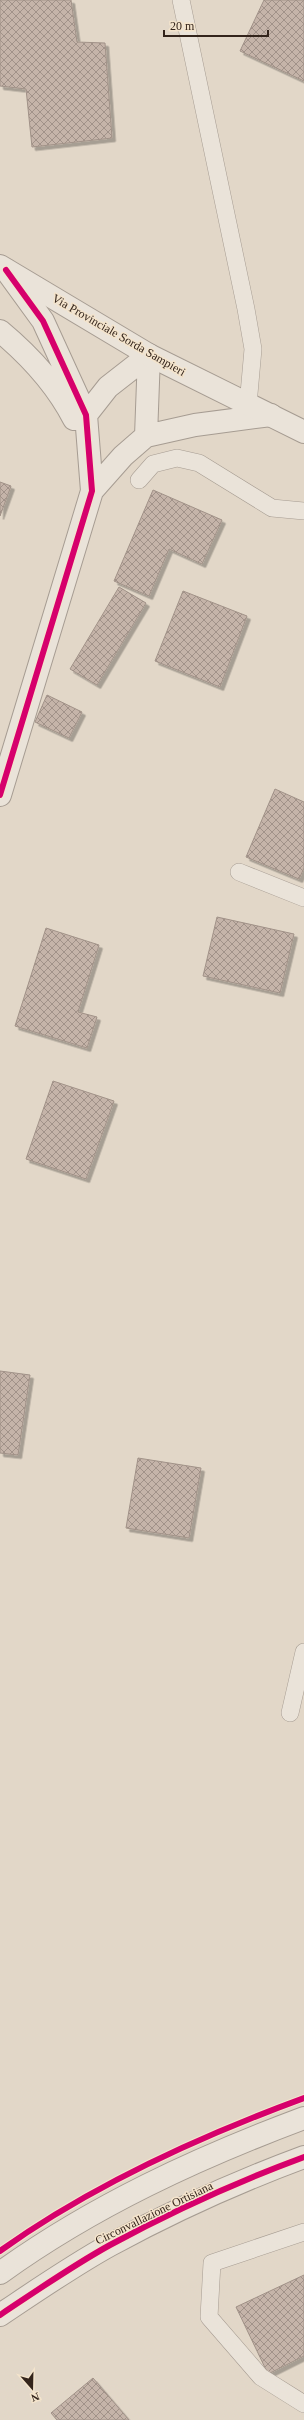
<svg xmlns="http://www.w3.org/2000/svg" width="304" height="2420" font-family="Georgia,serif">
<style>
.building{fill:url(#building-cross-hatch);stroke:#a19288;filter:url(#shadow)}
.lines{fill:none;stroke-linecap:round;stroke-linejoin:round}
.service-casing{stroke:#a69c92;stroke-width:18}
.minor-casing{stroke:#a69c92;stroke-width:24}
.tertiary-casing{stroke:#a69c92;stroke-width:24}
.service{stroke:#eae3d9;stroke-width:17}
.minor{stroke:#eae3d9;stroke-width:22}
.tertiary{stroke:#eae3d9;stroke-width:22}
.cycleway-casing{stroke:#f4e4cc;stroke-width:8}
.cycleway{stroke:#d6006c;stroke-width:6}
.labels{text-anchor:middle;stroke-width:3;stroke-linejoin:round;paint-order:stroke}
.street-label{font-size:12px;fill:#33241b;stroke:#f4e4cc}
</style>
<defs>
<pattern id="building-cross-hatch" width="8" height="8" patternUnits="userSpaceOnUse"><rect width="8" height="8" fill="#c5b4a9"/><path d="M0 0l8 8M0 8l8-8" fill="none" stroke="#a19289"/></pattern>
<filter id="shadow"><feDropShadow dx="3.5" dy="3.5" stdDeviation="0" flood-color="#0004"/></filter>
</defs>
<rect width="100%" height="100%" fill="#e2d7c8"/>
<path class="building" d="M0,0H71L77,42L105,43L112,138L32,147L26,89L0,86Z
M264,0H304V81L240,51Z
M0,482L11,486L0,516Z
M153,490L222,520L202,564L169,549L149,596L114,581Z
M119,587L146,603L97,685L70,669Z
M183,591L247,616L220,687L155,661Z
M47,695L82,712L69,738L35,722Z
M275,789L304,802V868L299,879L246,857Z
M217,917L294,934L280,993L203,976Z
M46,928L99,945L78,1012L97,1017L87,1048L15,1026Z
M53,1081L114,1101L86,1179L26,1159Z
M0,1371L30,1375L18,1455L0,1453Z
M138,1458L201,1468L189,1538L126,1528Z
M304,2275V2356L268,2374L236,2307Z
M93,2378L129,2420H57L51,2413Z"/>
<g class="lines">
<g class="service-casing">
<path id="service" d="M181,0L246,309L253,349L248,405
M139,480L153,464L177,458L199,463L272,508L304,511
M239,872L304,898
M290,1713L304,1652
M304,2232L212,2263L209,2317L261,2377L304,2404"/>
</g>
<g class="minor-casing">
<path id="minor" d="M0,331C30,356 56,384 74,419
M86,415L108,387L149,355
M146,436L149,355
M92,491L123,456L146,436L195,425L271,415
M0,795L92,491L86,415L43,321L6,270
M0,2273C93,2206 197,2158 304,2118
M0,2315C36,2291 72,2266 110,2245C171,2212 239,2181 304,2157"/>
</g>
<g class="tertiary-casing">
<path id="tertiary" d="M0,266L149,355L304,432"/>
</g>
<use href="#service" class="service"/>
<use href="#minor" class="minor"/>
<use href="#tertiary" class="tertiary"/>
<g class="cycleway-casing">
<path id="cycleway" d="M0,795L92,491L86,415L43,321L6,270
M0,2251C92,2185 198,2137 304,2098
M0,2315C36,2291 72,2266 110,2245C171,2212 239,2181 304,2157"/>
</g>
<use href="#cycleway" class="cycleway"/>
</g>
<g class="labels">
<g class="street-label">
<text transform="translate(119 335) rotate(30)" y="4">Via Provinciale Sorda Sampieri</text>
<text transform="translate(154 2213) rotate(-26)" y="4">Circonvallazione Ortisiana</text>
</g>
</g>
<g transform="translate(32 2388) rotate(160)" stroke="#f4e4cc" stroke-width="3" paint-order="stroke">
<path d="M0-3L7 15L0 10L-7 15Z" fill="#33241b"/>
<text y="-6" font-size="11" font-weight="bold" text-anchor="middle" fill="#33241b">N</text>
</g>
<path d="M164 30v6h104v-6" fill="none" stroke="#33241b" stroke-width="2"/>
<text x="170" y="30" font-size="12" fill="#33241b" stroke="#f4e4cc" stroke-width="3" paint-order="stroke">20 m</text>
</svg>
